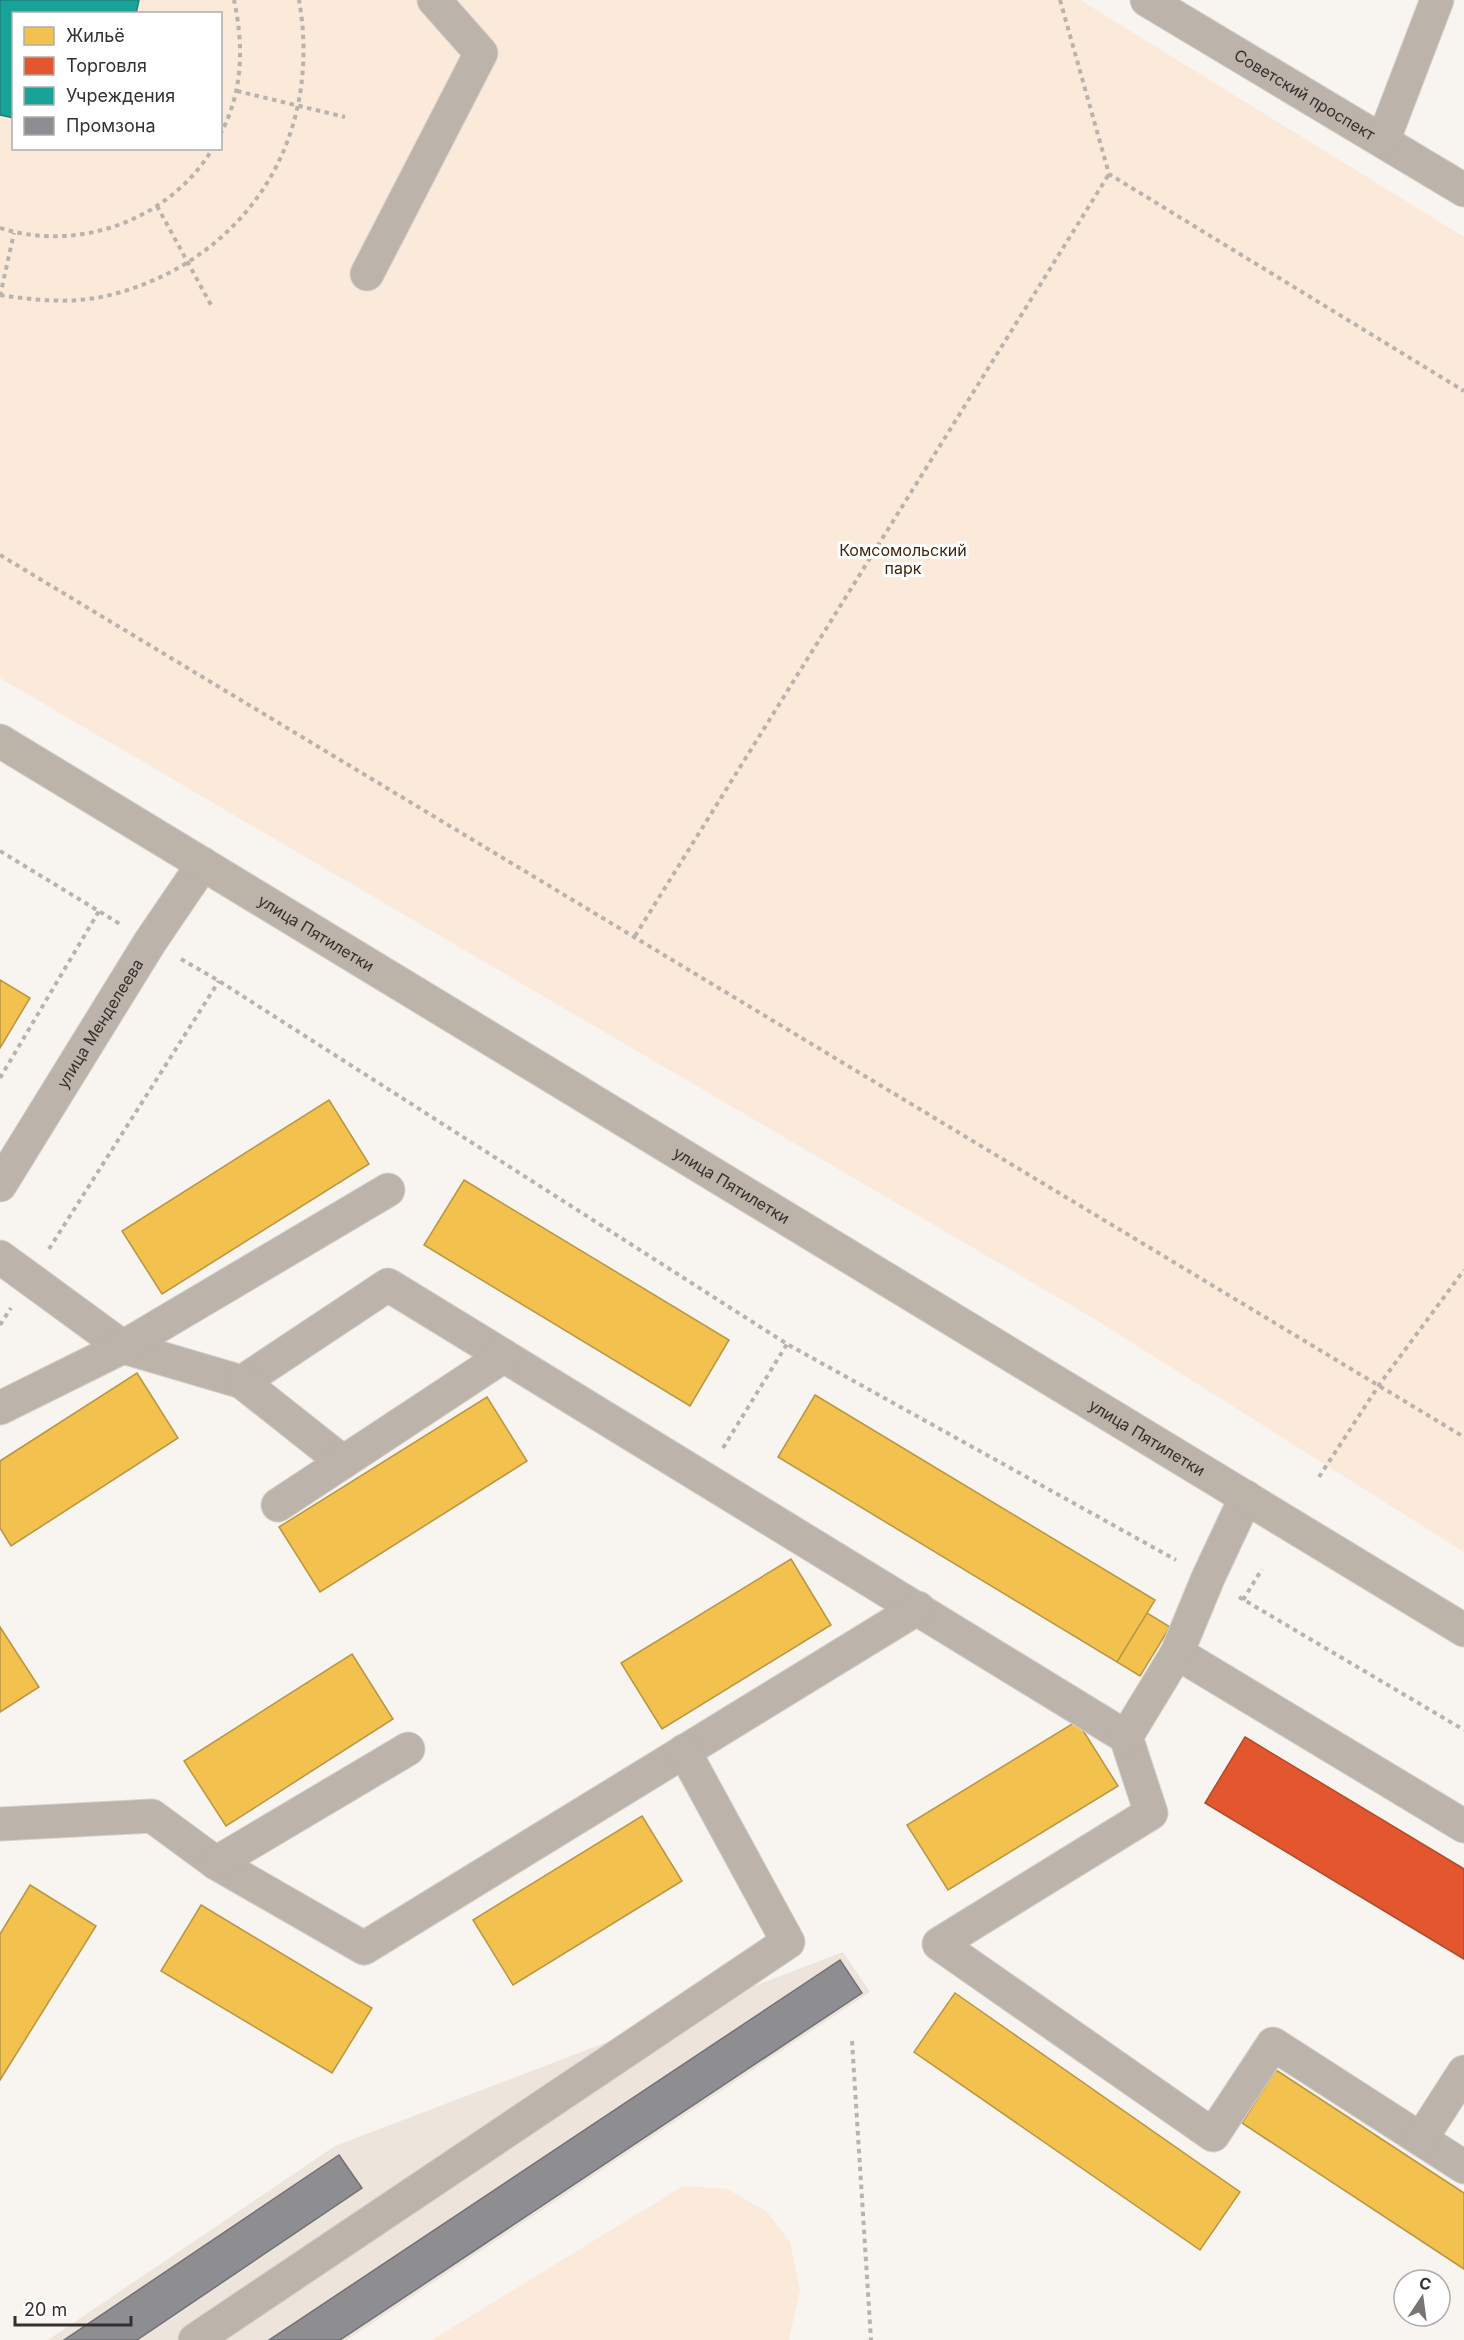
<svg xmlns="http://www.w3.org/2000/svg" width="1464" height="2340" font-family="Inter,sans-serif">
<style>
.built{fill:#ede5dc}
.green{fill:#fbe9d9;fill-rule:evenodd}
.homes{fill:#f2c14e;stroke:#b99644;stroke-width:1.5}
.shops{fill:#e4572e;stroke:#af4c2e;stroke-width:1.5}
.public{fill:#17a398;stroke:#208178;stroke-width:1.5}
.industry{fill:#8d8d92;stroke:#727174;stroke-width:1.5}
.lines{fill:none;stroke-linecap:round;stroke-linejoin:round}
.minor-casing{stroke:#d4d1ce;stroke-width:35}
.major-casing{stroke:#d4d1ce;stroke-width:35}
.path{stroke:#b9b3ad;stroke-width:4;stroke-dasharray:4.5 4.5;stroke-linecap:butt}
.minor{stroke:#bcb3aa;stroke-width:33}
.major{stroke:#bcb3a9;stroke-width:33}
.labels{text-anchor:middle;stroke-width:6;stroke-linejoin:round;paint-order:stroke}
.street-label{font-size:16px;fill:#34312e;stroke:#fff}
.park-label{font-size:16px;fill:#3e2509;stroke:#fff}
</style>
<rect width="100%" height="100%" fill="#f8f4f0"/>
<path class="built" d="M843,1952L870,1992L347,2340H48L335,2146Z"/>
<path class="green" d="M0,0H1080L1464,237V1552L1093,1318L0,678ZM14,14H220V148H14Z
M683,2186L727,2189L767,2212L790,2242L800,2290L789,2340H432Z"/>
<path class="homes" d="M0,980L30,998L0,1048Z
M329,1100L369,1164L162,1294L122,1231Z
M464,1180L729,1340L690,1406L424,1245Z
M137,1373L178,1438L11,1546L0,1528V1461Z
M815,1395L1155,1600L1117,1662L778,1457Z
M487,1397L527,1461L320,1592L279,1527Z
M791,1559L831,1625L662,1729L621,1663Z
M1147,1613L1170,1627L1140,1676L1117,1662Z
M0,1627L39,1687L0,1712Z
M352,1654L393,1719L226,1826L184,1761Z
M1077,1721L1118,1786L948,1890L907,1825Z
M642,1816L682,1881L513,1985L473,1920Z
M30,1885L96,1926L0,2080V1934Z
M201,1905L372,2008L332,2073L161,1971Z
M955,1993L1240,2192L1200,2250L914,2052Z
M1276,2070L1464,2193V2269L1242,2123Z"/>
<path class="shops" d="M1245,1737L1464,1869V1959L1205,1803Z"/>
<path class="public" d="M0,0H139L136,14H14V118L0,115Z"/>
<path class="industry" d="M840,1960L862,1993L340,2340H269Z
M339,2155L362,2188L137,2340H64Z"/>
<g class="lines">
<g class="minor-casing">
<g id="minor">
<path id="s1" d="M1147,0L1464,190"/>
<path d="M1383,141L1437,0"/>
<path d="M367,274L481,53L434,0"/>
<path id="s2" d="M0,1185L150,942L203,864"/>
<path d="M0,1257L123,1347L242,1382L388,1285L1126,1737L1151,1813L939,1944L1213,2135L1273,2044L1464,2167"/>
<path d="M242,1382L343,1462"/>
<path d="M0,1408L123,1347L388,1190"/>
<path d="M278,1505L504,1356"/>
<path d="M1177,1653L1464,1826"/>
<path d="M1126,1737L1177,1653L1208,1578L1246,1497"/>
<path d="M0,1824L152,1816L216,1863L364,1948L918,1608"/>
<path d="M216,1863L408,1749"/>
<path d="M1421,2139L1464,2072"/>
<path d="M195,2340L788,1942L684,1751"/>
</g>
</g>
<g class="major-casing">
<g id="major">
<path id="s3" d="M0,741L1464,1630"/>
</g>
</g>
<path class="path" d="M1060,0L1109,174L1464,391
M237,91L345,117
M220,135C243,92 244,47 234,0
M157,206L211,305
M0,228C79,253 170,220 213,148
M0,295C26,299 52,302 78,300C109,298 141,287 169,273C272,219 319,113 299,0
M0,296L14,233
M0,555L1464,1437
M0,851L120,924
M635,936L1109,174
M181,959L219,981L787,1344L1176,1560
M0,1078L99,911
M49,1249L219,981
M0,1325L11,1308
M723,1448L787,1344
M1319,1477L1379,1385L1464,1270
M1239,1597L1464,1730
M1243,1600L1262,1569
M852,2041L871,2340"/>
<use href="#minor" class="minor"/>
<use href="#major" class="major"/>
</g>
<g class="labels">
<g class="street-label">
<text dy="6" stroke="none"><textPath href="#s1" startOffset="184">Советский проспект</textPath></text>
<text dy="6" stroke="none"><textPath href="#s3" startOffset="370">улица Пятилетки</textPath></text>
<text dy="6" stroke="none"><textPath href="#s2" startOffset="190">улица Менделеева</textPath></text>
<text dy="6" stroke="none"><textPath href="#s3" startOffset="856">улица Пятилетки</textPath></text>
<text dy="6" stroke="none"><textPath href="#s3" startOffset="1342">улица Пятилетки</textPath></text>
</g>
<g class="park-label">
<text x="903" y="556">Комсомольский<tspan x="903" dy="18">парк</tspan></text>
</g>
</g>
<rect x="12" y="12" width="210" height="138" fill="#ffffff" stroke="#aeadab" stroke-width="1.5"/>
<rect x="24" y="27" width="30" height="18" fill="#f2c14e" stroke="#aeadab" stroke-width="1.5"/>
<text x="66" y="42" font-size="18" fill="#34312e">Жильё</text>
<rect x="24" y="57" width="30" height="18" fill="#e4572e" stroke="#aeadab" stroke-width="1.5"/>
<text x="66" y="72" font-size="18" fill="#34312e">Торговля</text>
<rect x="24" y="87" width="30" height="18" fill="#17a398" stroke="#aeadab" stroke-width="1.5"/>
<text x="66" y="102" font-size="18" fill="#34312e">Учреждения</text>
<rect x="24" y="117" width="30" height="18" fill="#8d8d92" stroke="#aeadab" stroke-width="1.5"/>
<text x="66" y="132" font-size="18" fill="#34312e">Промзона</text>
<g transform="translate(1422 2298) rotate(13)"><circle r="28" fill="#ffffff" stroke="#aeadab" stroke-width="1.5"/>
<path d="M0-4.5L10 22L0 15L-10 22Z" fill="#797572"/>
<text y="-9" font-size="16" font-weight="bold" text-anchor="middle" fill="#34312e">С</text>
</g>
<path d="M15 2316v9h116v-9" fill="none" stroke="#34312e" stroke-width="3"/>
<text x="24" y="2316" font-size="18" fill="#34312e" stroke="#ffffff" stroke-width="4.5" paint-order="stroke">20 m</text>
</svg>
